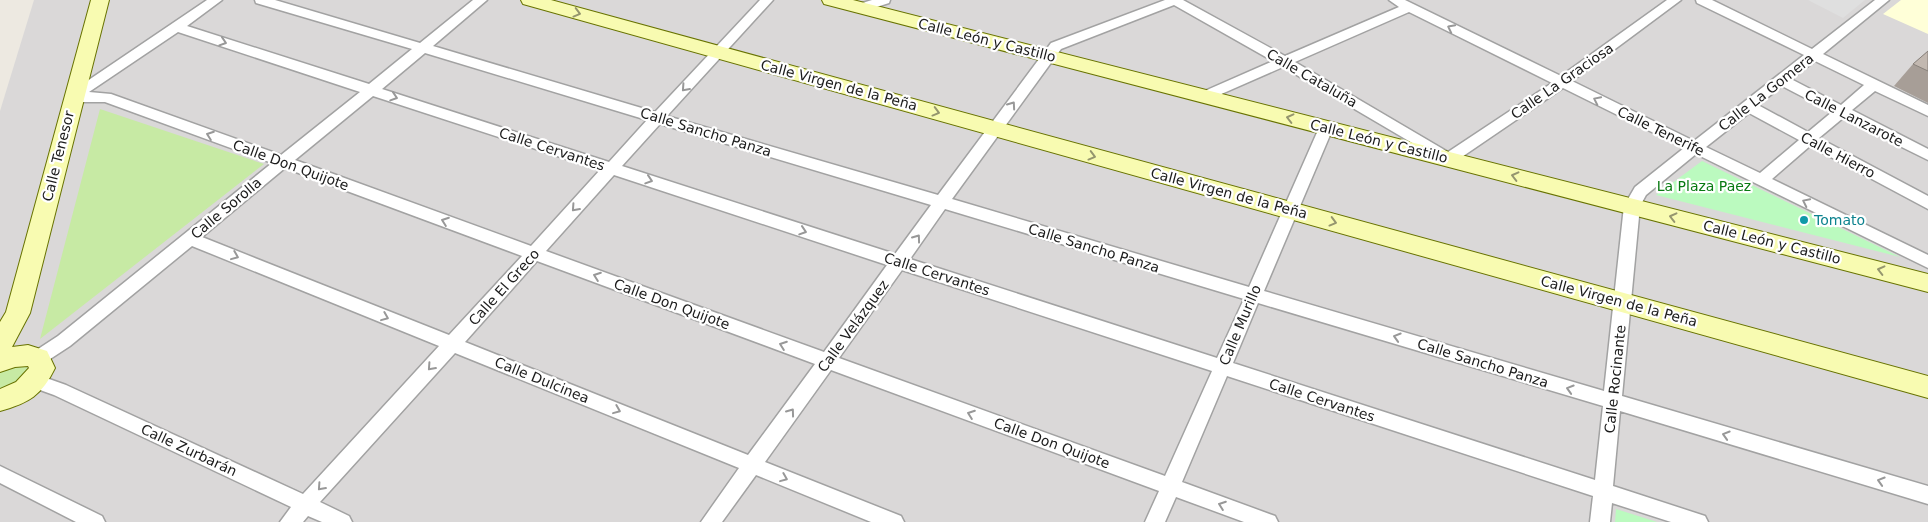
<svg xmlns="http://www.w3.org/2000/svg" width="1928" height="522" font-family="'DejaVu Sans',sans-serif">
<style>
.residential{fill:#dad8d8}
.education{fill:#ffffd8}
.grass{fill:#c7eaa4}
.park{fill:#bbfabf}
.parking{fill:#dfdfdf}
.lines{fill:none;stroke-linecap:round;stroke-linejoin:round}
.street-casing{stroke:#a2a2a2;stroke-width:3}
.secondary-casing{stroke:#687302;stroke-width:2}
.street{fill:#fff;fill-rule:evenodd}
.secondary{fill:#f8fbb1;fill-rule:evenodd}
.wall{fill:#a79e97}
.building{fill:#c2b8b0;stroke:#88817b}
.oneway{stroke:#95966e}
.oneway2{stroke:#989898}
.culture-dot{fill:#0f9aa8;stroke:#fff;stroke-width:2}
.labels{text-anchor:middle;stroke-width:4.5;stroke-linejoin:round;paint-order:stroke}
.street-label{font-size:14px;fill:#1b1b1b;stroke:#fff}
.park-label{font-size:14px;fill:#087a11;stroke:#fff}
.culture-label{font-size:14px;fill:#0d838f;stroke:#fff;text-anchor:start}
</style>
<rect width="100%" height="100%" fill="#ede9e1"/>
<path class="residential" d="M34,0H1928V522H0V111Z"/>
<path class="education" d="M1901,0H1928V34L1883,14Z"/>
<path class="grass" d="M100,109L264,164L40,339Z
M25,365L29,371L25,379L0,390V371Z"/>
<path class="park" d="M1702,161L1900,257L1656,195Z
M1616,509L1657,522H1615Z"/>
<path class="parking" d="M1808,0H1865L1843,18Z"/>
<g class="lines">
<g class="street-casing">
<path id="street" d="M207,0H222L187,26L369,84L412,49L256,3L255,0H275L420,43L473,0H487L433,46L655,112L760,0H773L667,116L938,195L1051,43L1165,0H1183L1285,56L1399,7L1389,0H1405L1561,76L1667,0H1681L1572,81L1694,141L1804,55L1697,3L1696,0H1712L1812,49L1875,0H1889L1823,54L1928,105V116L1875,91L1852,110L1928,149V160L1843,118L1819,138L1928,196V209L1810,146L1772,179L1928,255V268L1696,154L1646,195L1640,206L1622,396L1928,486V504L1620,411L1613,486L1705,516L1708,522H1671L1612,503L1610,522H1590L1593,496L1227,376L1182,482L1275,516L1278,522H1244L1176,497L1165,522H1145L1159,491L831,370L765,462L901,516L904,522H871L756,475L722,522H701L739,468L455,353L320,502L349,516L352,522H322L308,516L303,522H280L291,507L54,395L29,386L26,381L29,376L35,374L66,385L303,494L439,346L192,246L70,346L44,363L38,365L32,363L29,358L32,353L58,336L272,163L105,102H73L68,100L66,97L68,94ZM1174,5L1273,61L1200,93L1198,96L1200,99H1210L1283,67L1448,164L1453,163L1563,88L1684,148L1635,187L1624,206L1604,391L1264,291L1333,128L1331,125H1321L1319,128L1249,287L952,199L1061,49ZM1409,12L1552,83L1448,152L1295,62ZM178,32L360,92L281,155L111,94L89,92ZM425,53L647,120L609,162L382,89ZM1815,61L1864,85L1841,105L1791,79ZM1782,86L1832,112L1808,132L1758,105ZM373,96L600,170L531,246L295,160ZM1749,113L1799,140L1760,173L1706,147ZM660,124L931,205L895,254L622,166ZM285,168L522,256L449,335L202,237ZM614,175L887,265L824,352L546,251ZM945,209L1244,299L1217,358L910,259ZM537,261L815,364L748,455L465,342ZM902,270L1212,371L1165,476L839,358ZM1258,303L1603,406L1595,480L1233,363Z
M872,0H890L889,3L861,12L855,8L856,5Z
M0,466L102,516L105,522H76L0,483Z"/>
</g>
<g class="secondary-casing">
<path id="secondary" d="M91,0H109L30,313L12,347L28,345L47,351L55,368C42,395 29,403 0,411V389L16,382L29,368L28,366L15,367L0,372V322L6,312Z
M521,0H551L1928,376V398L523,4Z
M822,0H853L1928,274V292L824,4Z"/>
</g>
<use href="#street" class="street"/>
<use href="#secondary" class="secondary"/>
</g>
<path class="wall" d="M1928,51V103L1894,86L1913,64Z"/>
<path class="building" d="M1928,51V71L1913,64Z"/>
<defs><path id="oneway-chevron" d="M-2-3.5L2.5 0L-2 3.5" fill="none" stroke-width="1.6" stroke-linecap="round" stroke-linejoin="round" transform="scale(1.25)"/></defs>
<g class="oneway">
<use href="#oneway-chevron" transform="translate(577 13) rotate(15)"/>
<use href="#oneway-chevron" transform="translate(936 112) rotate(15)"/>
<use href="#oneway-chevron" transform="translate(1290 118) rotate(-166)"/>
<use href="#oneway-chevron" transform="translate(1092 156) rotate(15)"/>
<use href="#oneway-chevron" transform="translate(1515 176) rotate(-166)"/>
<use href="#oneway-chevron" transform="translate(1673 217) rotate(-166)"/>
<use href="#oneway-chevron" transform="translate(1333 222) rotate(15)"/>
<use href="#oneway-chevron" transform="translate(1881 270) rotate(-166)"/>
</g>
<g class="oneway2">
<use href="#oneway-chevron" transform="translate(1451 28) rotate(-153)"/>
<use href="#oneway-chevron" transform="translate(223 42) rotate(18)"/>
<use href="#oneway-chevron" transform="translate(685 88) rotate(132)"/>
<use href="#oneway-chevron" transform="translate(394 97) rotate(18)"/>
<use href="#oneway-chevron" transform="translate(1597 100) rotate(-154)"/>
<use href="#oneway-chevron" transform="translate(1012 105) rotate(-55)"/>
<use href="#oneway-chevron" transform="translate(210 135) rotate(-160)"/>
<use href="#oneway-chevron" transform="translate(649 180) rotate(18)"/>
<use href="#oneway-chevron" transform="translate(1806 202) rotate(-154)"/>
<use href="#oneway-chevron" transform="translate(575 208) rotate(132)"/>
<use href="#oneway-chevron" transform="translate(445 221) rotate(-160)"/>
<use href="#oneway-chevron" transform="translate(803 231) rotate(18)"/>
<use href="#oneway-chevron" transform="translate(917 238) rotate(-54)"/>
<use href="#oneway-chevron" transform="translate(235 256) rotate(22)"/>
<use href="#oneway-chevron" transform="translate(597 276) rotate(-160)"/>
<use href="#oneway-chevron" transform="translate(385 317) rotate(22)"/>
<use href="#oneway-chevron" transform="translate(1397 337) rotate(-163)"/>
<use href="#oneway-chevron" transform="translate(783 345) rotate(-160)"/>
<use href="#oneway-chevron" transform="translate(431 367) rotate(132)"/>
<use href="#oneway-chevron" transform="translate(1570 389) rotate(-163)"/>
<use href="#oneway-chevron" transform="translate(617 410) rotate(22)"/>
<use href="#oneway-chevron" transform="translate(791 412) rotate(-54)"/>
<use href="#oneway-chevron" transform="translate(971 414) rotate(-160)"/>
<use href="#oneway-chevron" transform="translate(1726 435) rotate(-163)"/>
<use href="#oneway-chevron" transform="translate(784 478) rotate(22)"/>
<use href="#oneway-chevron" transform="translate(1881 481) rotate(-163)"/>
<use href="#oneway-chevron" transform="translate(321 487) rotate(132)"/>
<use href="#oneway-chevron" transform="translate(1222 505) rotate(-160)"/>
</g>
<circle class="culture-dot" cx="1804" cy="220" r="5"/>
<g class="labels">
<g class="street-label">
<text transform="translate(987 40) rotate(14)" y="5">Calle León y Castillo</text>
<text transform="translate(1312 78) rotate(30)" y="5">Calle Cataluña</text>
<text transform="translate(1562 81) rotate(-35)" y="5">Calle La Graciosa</text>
<text transform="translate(839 85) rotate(15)" y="5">Calle Virgen de la Peña</text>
<text transform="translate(1766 92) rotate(-38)" y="5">Calle La Gomera</text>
<text transform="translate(1854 118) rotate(27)" y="5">Calle Lanzarote</text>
<text transform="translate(1661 131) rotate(26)" y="5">Calle Tenerife</text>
<text transform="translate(706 132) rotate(17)" y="5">Calle Sancho Panza</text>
<text transform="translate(1379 141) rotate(14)" y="5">Calle León y Castillo</text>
<text transform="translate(552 149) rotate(18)" y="5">Calle Cervantes</text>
<text transform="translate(1838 155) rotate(28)" y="5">Calle Hierro</text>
<text transform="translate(58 156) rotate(-76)" y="5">Calle Tenesor</text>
<text transform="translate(291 165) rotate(20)" y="5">Calle Don Quijote</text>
<text transform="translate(1229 193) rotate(15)" y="5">Calle Virgen de la Peña</text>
<text transform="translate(226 208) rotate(-40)" y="5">Calle Sorolla</text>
<text transform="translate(1772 242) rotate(14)" y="5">Calle León y Castillo</text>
<text transform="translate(1094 248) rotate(17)" y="5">Calle Sancho Panza</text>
<text transform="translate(937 274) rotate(18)" y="5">Calle Cervantes</text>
<text transform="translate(504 287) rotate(-48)" y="5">Calle El Greco</text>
<text transform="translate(1619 301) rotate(15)" y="5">Calle Virgen de la Peña</text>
<text transform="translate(672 304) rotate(20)" y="5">Calle Don Quijote</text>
<text transform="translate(1240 325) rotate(-67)" y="5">Calle Murillo</text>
<text transform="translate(853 326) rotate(-54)" y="5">Calle Velázquez</text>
<text transform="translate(1483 363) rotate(17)" y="5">Calle Sancho Panza</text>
<text transform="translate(1615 379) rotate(-84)" y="5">Calle Rocinante</text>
<text transform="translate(542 380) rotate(22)" y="5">Calle Dulcinea</text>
<text transform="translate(1322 400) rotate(18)" y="5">Calle Cervantes</text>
<text transform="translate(1052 443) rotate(20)" y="5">Calle Don Quijote</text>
<text transform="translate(189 450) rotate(25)" y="5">Calle Zurbarán</text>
</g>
<g class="park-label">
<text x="1704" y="191">La Plaza Paez</text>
</g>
<g class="culture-label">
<text x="1814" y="225">Tomato</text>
</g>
</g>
</svg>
